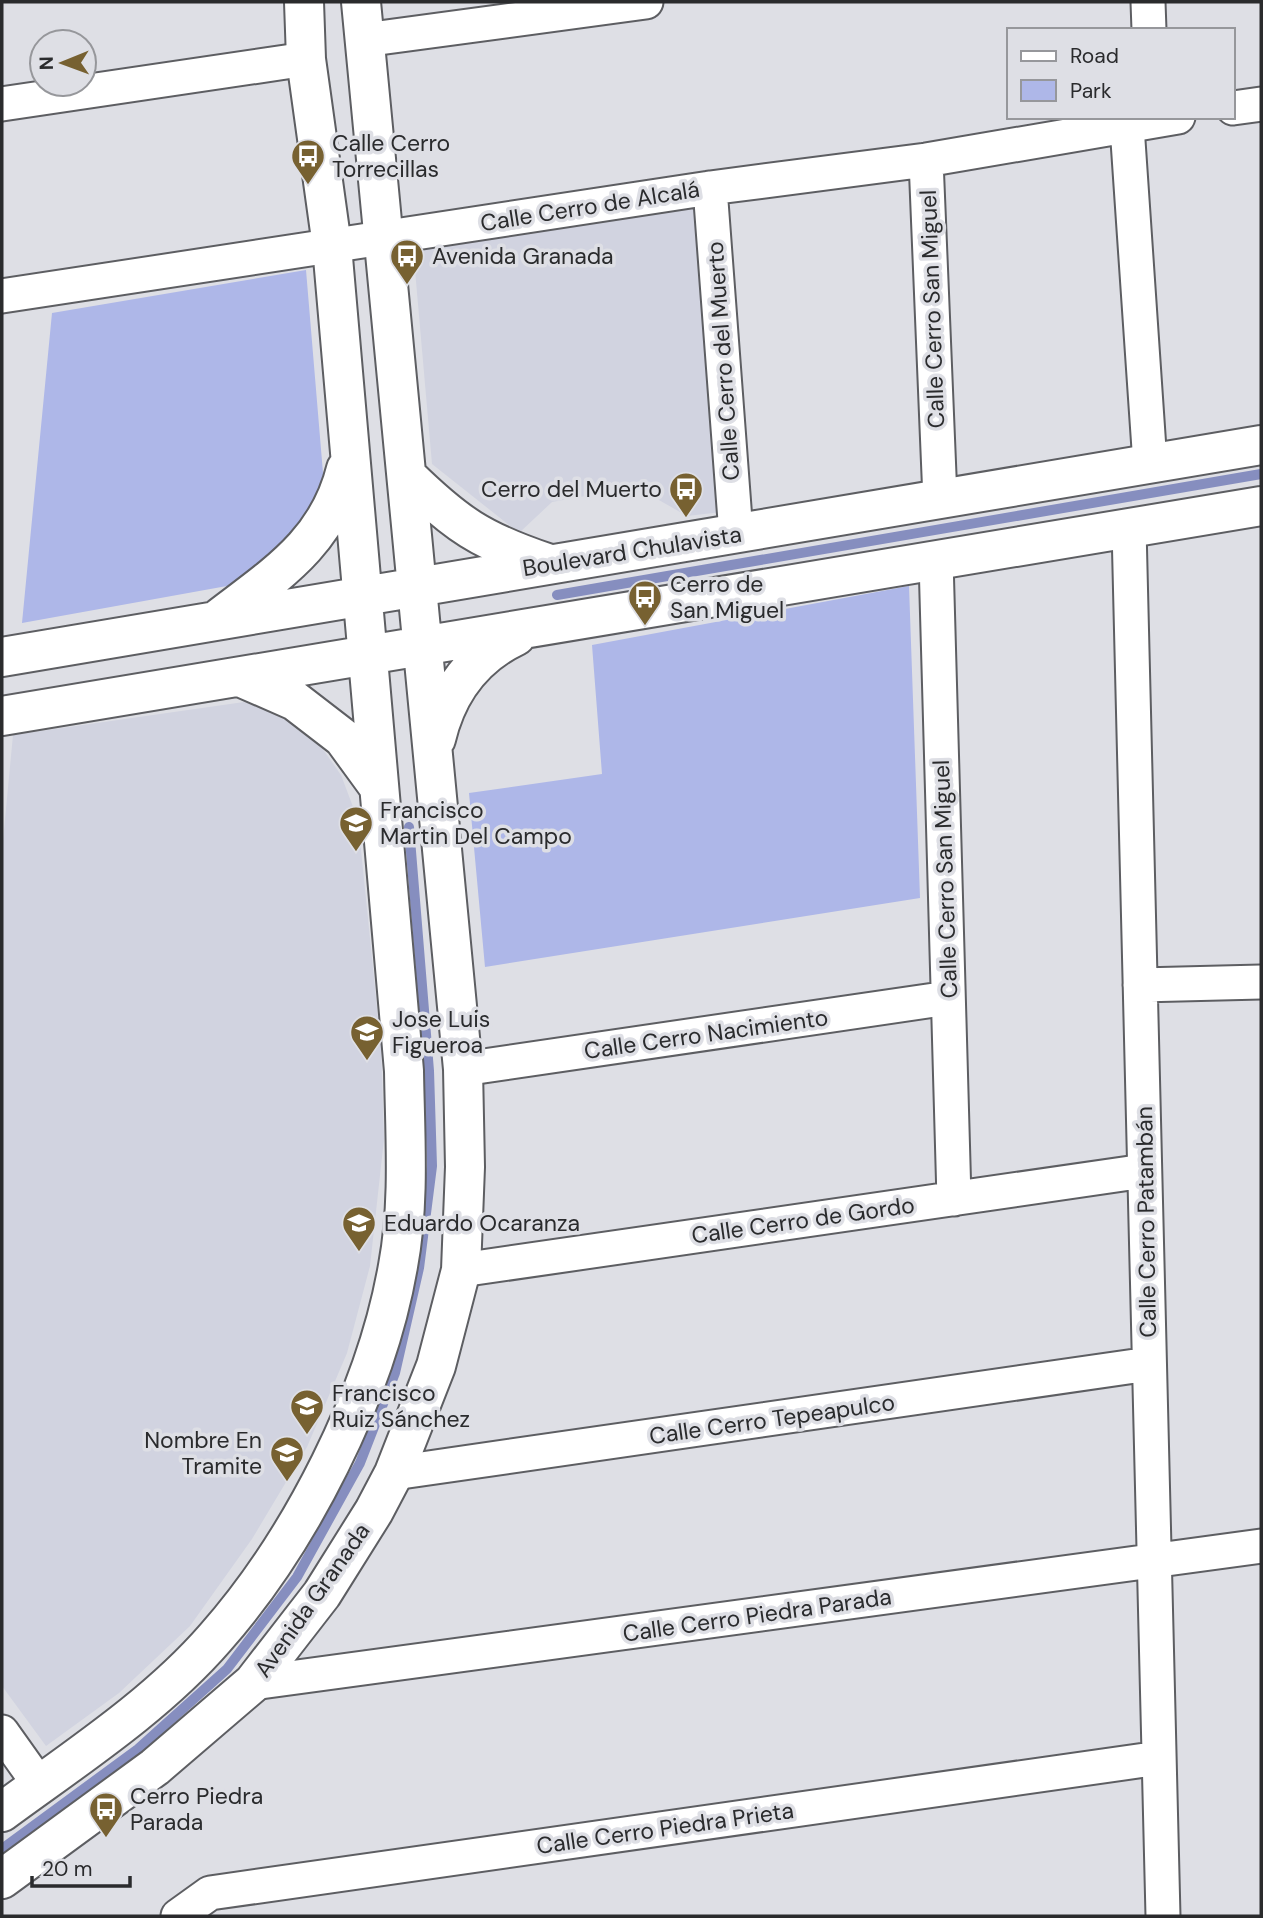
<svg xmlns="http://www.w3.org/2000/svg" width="1263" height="1918" font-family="'DM Sans',sans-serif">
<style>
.built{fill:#d1d3e0}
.green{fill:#aeb7e8}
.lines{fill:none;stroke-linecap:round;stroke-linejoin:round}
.stream{stroke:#868ebf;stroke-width:10}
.street-casing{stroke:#5d5e62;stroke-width:37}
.secondary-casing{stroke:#5d5e62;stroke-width:42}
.street{stroke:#fff;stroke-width:33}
.secondary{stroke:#fff;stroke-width:38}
.labels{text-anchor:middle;stroke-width:7;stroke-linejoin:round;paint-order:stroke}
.poi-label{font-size:23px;fill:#2a2b2d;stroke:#dedfe5;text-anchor:start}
.street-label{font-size:23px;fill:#2a2b2d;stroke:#dedfe5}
</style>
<rect width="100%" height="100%" fill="#dedfe5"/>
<path class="built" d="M699,208L722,512L687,516L636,487L552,502L519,533L432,464L413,247Z
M244,702L282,715L315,738L341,775L358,820L381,1047L384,1139L370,1266L347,1353L307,1447L252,1539L190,1626L119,1693L46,1746L2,1686V851L13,735Z"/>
<path class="green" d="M306,270L325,497L294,543L238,584L22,623L52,313Z
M909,586L920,898L485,967L469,793L602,774L592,645Z"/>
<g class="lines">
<path class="stream" d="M557,595L1261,474
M2,1849L138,1749L227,1669L297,1577L360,1463L395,1373L419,1268L432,1166L429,1071L409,827"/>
<g class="street-casing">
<path id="street" d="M1148,2L1149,30
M364,40L646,2
M2,104L306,59
M1233,108L1261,104
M1127,126L1150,464
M926,160L940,499
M710,188L736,534
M2,296L710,188L926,160L1178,117
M1129,528L1163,1916
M936,560L954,1199
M1140,985L1261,982
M463,1069L948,998
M461,1270L1144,1171
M394,1473L1149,1364
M253,1683L1261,1546
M2,1732L39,1784
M178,1916L210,1893L1159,1758"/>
</g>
<g class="secondary-casing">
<path id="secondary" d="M407,476C456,524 481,541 547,563
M218,619C275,575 328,543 346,469
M2,657L1261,445
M240,677L295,701L343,738L378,786
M2,716L1261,506
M436,739C447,692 472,657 516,636
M2,1812C74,1759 156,1706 215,1638C300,1542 376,1393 398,1266C410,1203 405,1135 404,1071L332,246L306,59L304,2
M2,1879L155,1767L253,1683L322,1594L374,1511L394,1473L436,1366L461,1270L465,1167L463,1069L361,2"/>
</g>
<use href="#street" class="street"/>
<use href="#secondary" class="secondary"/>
</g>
<defs>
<g id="bus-pin" transform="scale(1.75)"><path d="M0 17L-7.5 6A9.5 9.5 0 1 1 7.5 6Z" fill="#776131" stroke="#dedfe5"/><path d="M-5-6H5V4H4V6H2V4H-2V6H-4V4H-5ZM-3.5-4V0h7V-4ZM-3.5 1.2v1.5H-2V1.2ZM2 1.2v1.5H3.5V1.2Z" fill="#fff"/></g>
<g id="school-pin" transform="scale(1.75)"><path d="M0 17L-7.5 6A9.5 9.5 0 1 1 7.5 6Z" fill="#776131" stroke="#dedfe5"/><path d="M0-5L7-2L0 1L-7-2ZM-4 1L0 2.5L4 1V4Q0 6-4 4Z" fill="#fff"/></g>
</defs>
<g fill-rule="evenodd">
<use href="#bus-pin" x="308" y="156"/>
<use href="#bus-pin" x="407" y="256"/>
<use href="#bus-pin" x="686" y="489"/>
<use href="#bus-pin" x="645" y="597"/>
<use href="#school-pin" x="356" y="823"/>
<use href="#school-pin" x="367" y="1032"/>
<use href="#school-pin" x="359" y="1223"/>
<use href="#school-pin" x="307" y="1406"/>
<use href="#school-pin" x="287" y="1453"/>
<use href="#bus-pin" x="106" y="1809"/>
</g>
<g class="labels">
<g class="poi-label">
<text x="332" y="151">Calle Cerro<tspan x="332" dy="26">Torrecillas</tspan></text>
<text x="432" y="264">Avenida Granada</text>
<text x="662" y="497" text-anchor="end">Cerro del Muerto</text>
<text x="670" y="592">Cerro de<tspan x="670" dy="26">San Miguel</tspan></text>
<text x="380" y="818">Francisco<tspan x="380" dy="26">Martin Del Campo</tspan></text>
<text x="392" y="1027">Jose Luis<tspan x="392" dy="26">Figueroa</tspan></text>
<text x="384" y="1231">Eduardo Ocaranza</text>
<text x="332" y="1401">Francisco<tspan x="332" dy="26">Ruiz Sánchez</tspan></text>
<text x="262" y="1448" text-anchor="end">Nombre En<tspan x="262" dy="26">Tramite</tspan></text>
<text x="130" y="1804">Cerro Piedra<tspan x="130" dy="26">Parada</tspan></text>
</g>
<g class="street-label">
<text transform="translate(590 206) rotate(-9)" y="8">Calle Cerro de Alcalá</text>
<text transform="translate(932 309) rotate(-92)" y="8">Calle Cerro San Miguel</text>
<text transform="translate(723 361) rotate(-94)" y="8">Calle Cerro del Muerto</text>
<text transform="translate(632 551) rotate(-9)" y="8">Boulevard Chulavista</text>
<text transform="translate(945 879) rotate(-92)" y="8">Calle Cerro San Miguel</text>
<text transform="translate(706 1034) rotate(-8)" y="8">Calle Cerro Nacimiento</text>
<text transform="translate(803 1220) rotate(-8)" y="8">Calle Cerro de Gordo</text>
<text transform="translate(1146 1222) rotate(-91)" y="8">Calle Cerro Patambán</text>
<text transform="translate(772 1419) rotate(-8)" y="8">Calle Cerro Tepeapulco</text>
<text transform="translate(312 1600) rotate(-55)" y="8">Avenida Granada</text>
<text transform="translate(757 1615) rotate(-8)" y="8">Calle Cerro Piedra Parada</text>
<text transform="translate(665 1828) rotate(-8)" y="8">Calle Cerro Piedra Prieta</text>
</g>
</g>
<rect width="1263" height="1918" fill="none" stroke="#2a2b2d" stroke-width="7"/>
<rect x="1007" y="28" width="228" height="91" fill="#dedfe5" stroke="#96979b" stroke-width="2"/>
<rect x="1021" y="51" width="35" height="10" fill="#ffffff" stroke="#96979b" stroke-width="2"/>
<text x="1070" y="63" font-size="21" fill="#2a2b2d">Road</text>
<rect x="1021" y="80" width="35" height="21" fill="#aeb7e8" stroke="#96979b" stroke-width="2"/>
<text x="1070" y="98" font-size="21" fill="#2a2b2d">Park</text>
<g transform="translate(63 63) rotate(269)"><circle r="33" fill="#dedfe5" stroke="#96979b" stroke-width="2"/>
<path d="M0-5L12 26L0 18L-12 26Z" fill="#776131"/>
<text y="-10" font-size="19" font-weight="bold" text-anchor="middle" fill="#2a2b2d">N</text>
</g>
<path d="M32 1876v10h98v-10" fill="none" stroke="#2a2b2d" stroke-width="3.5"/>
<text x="42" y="1876" font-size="21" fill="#2a2b2d" stroke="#dedfe5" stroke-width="5" paint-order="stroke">20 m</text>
</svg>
